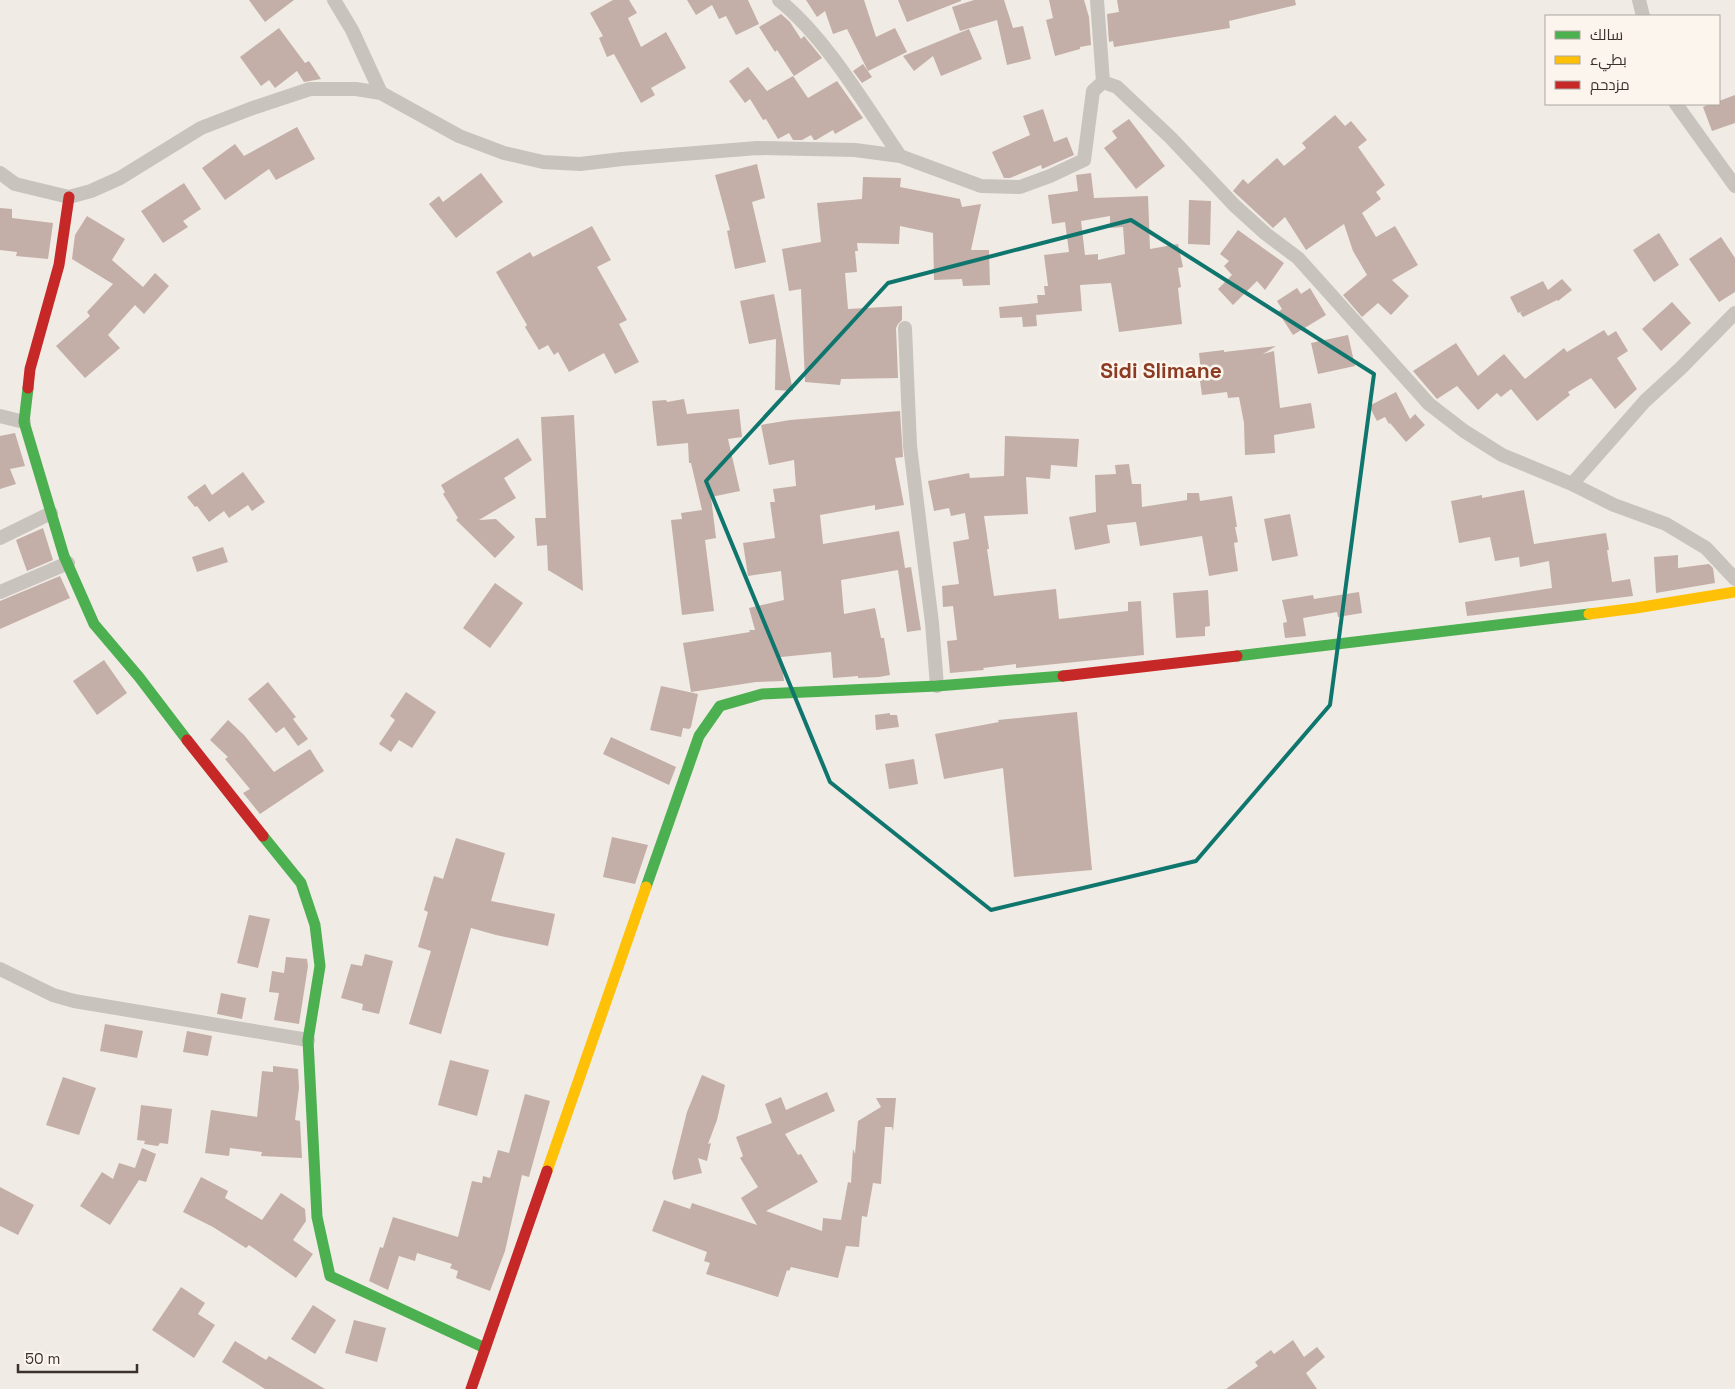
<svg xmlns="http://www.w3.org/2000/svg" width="1735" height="1389" font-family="'Space Grotesk',Cairo,sans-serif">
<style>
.building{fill:#c3afa7;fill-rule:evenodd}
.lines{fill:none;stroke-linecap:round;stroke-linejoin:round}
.street{stroke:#c9c3be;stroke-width:14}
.fast{stroke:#4caf50;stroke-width:11}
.slow{stroke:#ffc107;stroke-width:11}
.jam{stroke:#c62828;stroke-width:11}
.marked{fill:none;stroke:#0f766e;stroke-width:4;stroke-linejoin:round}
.labels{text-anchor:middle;stroke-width:5;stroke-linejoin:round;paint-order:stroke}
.quarter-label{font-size:21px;font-weight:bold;fill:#8c3b22;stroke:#fbf5ee}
</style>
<rect width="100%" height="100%" fill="#f0ebe5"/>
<path class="building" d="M249,0H294L265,22Z
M613,0H629L637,13L628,18L641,47L666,32L686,68L651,88L655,95L641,103L614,54L607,57L599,38L603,36L590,13Z
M687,0H748L759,24L736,35L726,16L719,19L712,5L696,15Z
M806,0H864L876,37L895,28L907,52L868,71L847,29L833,34L825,11L817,17Z
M898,0H961V1L907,22Z
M974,0H1004L1013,28L1023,26L1031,59L1007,65L997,20L960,31L952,7Z
M1049,0H1084L1089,17L1091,45L1080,47V49L1055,56L1046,20L1053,18Z
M1117,0H1295L1296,5L1229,21L1230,28L1114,47L1113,41L1109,42L1107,14L1119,12Z
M781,14L790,22L801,39L804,36L822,58L794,76L777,50L775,52L759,27Z
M279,28L305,63L309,61L321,79L304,82L297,71L275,88L269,80L261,86L240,57Z
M969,29L982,59L941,76L933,56L914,71L903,56Z
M863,64L872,77L862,83L853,71Z
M748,67L767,91L793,76L808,98L837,81L863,118L835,134L833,130L816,140H814L811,135L802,140H793L789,133L778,139L766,119L763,120L750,99L745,103L729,81Z
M1735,95V123L1712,131L1703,107L1710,104H1719V101Z
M1043,109L1054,142L1067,137L1074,155L1042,169L1041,165L1010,178H1004L992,152L1030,135L1023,116Z
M1335,115L1345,126L1351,121L1367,140L1358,147L1385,185L1376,192L1381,199L1362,213L1376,237L1395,226L1418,265L1392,280L1409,296L1391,315L1378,303L1362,317L1343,295L1367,275L1353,251L1344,224L1306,250L1285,217L1273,228L1233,191L1243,179L1248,184L1277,158L1284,166L1306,148L1302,143Z
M1129,119L1165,166L1136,189L1104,148L1117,138L1112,131Z
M297,127L315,159L276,180L269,169L225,200L202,168L235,144L244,156Z
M757,164L765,198L752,202L766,262L735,269L727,231L730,230L715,175Z
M481,173L503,202L456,238L429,204L439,196L443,202Z
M1091,173L1094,198L1148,196L1150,249L1178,244L1183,267L1178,268L1181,287L1178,288L1182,324L1119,332L1111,283L1080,285L1082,311L1036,315L1037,326L1023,327L1022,317L1000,318L999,307L1038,303L1037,295H1045L1044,286H1048L1044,255L1069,252L1065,222L1052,224L1048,195L1078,191L1076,175ZM1110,216V228L1123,227L1125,254L1098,260V254L1085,255L1081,221Z
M863,177L901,178L900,187L960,199L962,207L981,204L971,250H989L990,285L963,286L962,279L934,280L933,233L900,226L899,244L857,243L858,251H855L857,272L845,273L848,309L902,306V320L898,324L896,328L898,378L841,379L840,385L805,382L801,289L789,291L782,249L821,242L817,203L862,199Z
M184,183L201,209L183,221L188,227L163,243L141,211Z
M1189,200L1211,201L1210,245L1188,244Z
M0,208L12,209V218L53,223L48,259L16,256L17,252L0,250Z
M87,216L125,239L112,260L143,287L155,273L169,286L144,314L135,305L108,335L120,348L85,378L56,346L90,316L87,312L113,284L72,259L75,235Z
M592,226L611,260L597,267L627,320L619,324L639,362L615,374L604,353L569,372L558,352L554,355L548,345L539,350L525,327L527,325L496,272L530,252L533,257Z
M1238,230L1284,263L1265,290L1257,281L1233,305L1218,289L1232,275L1224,266L1229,261L1220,254Z
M1659,233L1679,265L1654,282L1633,250Z
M1721,237L1735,258V292L1719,302L1689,259Z
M1562,279L1572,290L1558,301L1557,300L1523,317L1520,313L1523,311L1518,313L1510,297L1543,281L1548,290Z
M1297,288L1301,294L1310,288L1326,315L1293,335L1278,312L1282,309L1277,301Z
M774,294L781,330L793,391L775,390L776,339L749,344L740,301Z
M1672,302L1691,323L1661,351L1642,329Z
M1604,330L1608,336L1616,331L1628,351L1617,358L1637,389L1615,409L1591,378L1568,392L1570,395L1537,421L1511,389L1501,397L1497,393L1478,410L1457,386L1437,399L1413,371L1456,343L1478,376L1504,354L1525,379L1564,348L1567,352Z
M1348,335L1355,366L1318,374L1311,343Z
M1276,346L1263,354L1274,351L1280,408L1311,403L1315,428L1274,435L1275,453L1245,455L1244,423L1239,397L1228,398L1227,392L1202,395L1200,381H1202L1199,353L1224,350V352Z
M1396,392L1410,419L1415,414L1425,425L1406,442L1390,423L1389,424L1385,417L1377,421L1369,406Z
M684,399L687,414L739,409L742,437L728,439L740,491L711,497L716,538L705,540L714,611L682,615L671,520L682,519L681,513L702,510L691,463H689L688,443L657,446L652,401L666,400L667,402Z
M900,411L903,457L895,458L904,505L875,510V505L820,515L823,544L899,531L905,568L911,567L921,630L907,632L898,570L841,580L844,614L875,608L881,638H884L890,675L879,677L858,678V676L833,678L831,652L781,657L784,681L756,682L691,692L683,643L750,632L749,630H755L749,608L784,600L781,571L748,576L743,543L775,538L770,502H775L773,489L796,486L794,460L769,465L761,425L790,420Z
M574,415L583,591L548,570L547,545L537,546L535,518H546L541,417Z
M15,433L25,466L10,469L16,484L0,489V436Z
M1005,436L1079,439L1077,467L1051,465L1050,479L1026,477L1028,514L984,516L989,549H987L994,596L1056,589L1059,619L1128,611V602L1141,601L1144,655L1016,668V664L983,668L984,670L950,673L947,641L957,640L953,606L943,607L942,586L959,584L953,542L969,539L965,513L951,516L949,508L934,511L928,481L969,473L970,478L1004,476Z
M518,438L532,460L504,478L516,498L479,520L496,519L515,537L495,558L456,520L458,518L443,494L445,492L441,485Z
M1129,464L1132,484H1141L1142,507L1187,500V493H1199L1200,501L1232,496L1237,527H1235L1238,542L1234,543L1238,571L1209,576L1202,536L1140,546L1136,522L1107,525L1110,543L1075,550L1069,517L1096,512L1095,475L1116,474L1115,465Z
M243,472L265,502L252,511L248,505L229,518L224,511L209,522L197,506L195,507L187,497L205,484L212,495Z
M1524,490L1534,544L1606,533L1609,550H1607L1612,582L1630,579L1633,596L1467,616L1465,602L1552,588L1549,561L1520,567L1519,557L1495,561L1490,537L1459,543L1451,501L1482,495V498Z
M1290,514L1298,556L1272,561L1264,519Z
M43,528L53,560L27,571L16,540Z
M223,547L228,562L197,572L192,557Z
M1678,555V568L1709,564L1713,568L1715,583L1656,593L1654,557Z
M60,576L70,598L0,629V601Z
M495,583L523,603L490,648L463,628Z
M1208,590L1210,626L1205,627V636L1176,638L1173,593Z
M1359,592L1362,613L1338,617L1337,612L1303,618L1306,636L1285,638L1283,623L1287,622L1282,600L1313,595L1314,599Z
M104,660L127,693L97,715L73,681Z
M268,682L296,717L293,719L308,739L298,746L284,727L276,733L248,699Z
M661,686L698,694L691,727L689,729L683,728L681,737L650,730Z
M406,692L436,712L412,748L399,740L391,752L379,744L395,720L390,716Z
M1077,712L1092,870L1014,877L1003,768L944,779L935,734L999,722L998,720Z
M890,713V715H897L899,727L876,730L875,715Z
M228,720L244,735L274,772L310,749L324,771L260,814L243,793L250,789L225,759L228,757L210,740Z
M611,737L676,767L669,785L603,754Z
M914,759L918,784L889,789L885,764Z
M612,837L648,845L635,884L603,877Z
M456,838L505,853L491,901L555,914L548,946L496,935L471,928L441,1034L409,1024L431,951L418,947L428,912L424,910L434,876L443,879Z
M249,915L270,919L258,968L237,963Z
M365,954L393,961L379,1014L362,1010L363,1004L341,998L351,964L362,966Z
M286,957L307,959L308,966L299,1024L274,1020L279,993L269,992L272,971L284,973Z
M221,993L246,998L242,1019L217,1014Z
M105,1024L143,1031L137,1058L100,1051Z
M187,1031L212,1036L208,1056L183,1052Z
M450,1060L489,1070L477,1116L438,1105Z
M273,1066L298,1069L299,1088L295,1120L300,1121L302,1158L261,1156L262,1152L230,1148L229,1156L205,1153L211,1110L257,1117L262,1071L273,1072Z
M702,1075L725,1085L717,1120L708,1144L711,1143L707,1161L698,1158L702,1173L674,1180L672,1172L687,1112Z
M63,1077L96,1088L79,1135L46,1125Z
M827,1092L835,1111L785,1134L798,1155L801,1154L818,1182L766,1211L822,1231L823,1218L841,1220L848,1182L851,1183L853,1149L855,1154L858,1121L881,1107L876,1098H896L893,1131L892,1127H885L881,1184L873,1183L867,1217L862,1216L859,1247L846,1246L838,1278L791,1267L789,1271L787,1270L778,1297L706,1274L710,1263L704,1261L707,1252L652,1231L664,1200L690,1209L692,1203L757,1225L741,1198L758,1187L740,1158L743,1156L736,1137L772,1123L765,1104L781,1097L786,1110Z
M525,1094L550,1101L529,1177L522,1175L505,1251L490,1291L456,1278L458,1271L450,1268L452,1264L417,1253L415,1261L399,1256L388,1290L369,1281L380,1247L383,1248L393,1217L458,1237L472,1181L482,1183L483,1176L490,1178L498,1150L509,1153Z
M141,1105L172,1109L168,1144L160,1143L158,1146L144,1144L145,1141L137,1140Z
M142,1148L156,1154L146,1182L139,1180L110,1225L80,1206L102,1172L113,1179L119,1163L135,1168Z
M201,1177L228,1191L225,1198L262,1220L281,1193L305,1209L306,1221L293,1240L313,1254L296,1278L249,1245L246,1248L213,1227L183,1212Z
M0,1187L34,1205L18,1235L0,1226Z
M181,1287L205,1303L198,1314L215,1325L194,1358L152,1330Z
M313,1305L336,1320L315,1354L291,1339Z
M354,1320L386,1328L377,1362L345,1353Z
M1293,1340L1304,1357L1317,1347L1325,1357L1306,1373L1317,1389H1226L1258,1366L1255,1362L1271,1350L1274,1354Z
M235,1341L266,1360L269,1356L325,1389H265L222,1362Z"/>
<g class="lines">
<path class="street" d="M334,0L352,30L381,93
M779,0C827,39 865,105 900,156
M1097,0L1103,82
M1639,0L1643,16
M1676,104L1735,186
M0,173L15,184L69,197L91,191L120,178L201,128L250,109L310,89H356L381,93L459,136L504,153L543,162L580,164L622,159L757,148L855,150L900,156L981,186L1020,187L1050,176L1084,160L1093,91L1103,82L1117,87L1171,138L1234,205L1266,234L1298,258L1429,404L1464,431L1502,455L1572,484L1614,505L1666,524L1706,548L1735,579
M905,328L910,446L932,623L937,686
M0,416L24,422
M1572,484L1645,401L1681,368L1735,313
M0,538L51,513
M0,592L68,563
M0,969L53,995L74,1001L308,1040"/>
<path class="fast" d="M28,388L24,422L64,556L94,624L139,677L187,740
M1237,656L1589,614
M263,836L301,883L315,925L320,966L308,1040L317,1217L330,1276L485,1348
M646,887L699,736L720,706L762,694L937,686L1063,676"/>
<path class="slow" d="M1589,614L1636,608L1735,592
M547,1171L646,887"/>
<path class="jam" d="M28,388L30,369L59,265L69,197
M1063,676L1237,656
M187,740L263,836
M471,1389L547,1171"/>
</g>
<path class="marked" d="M1131,220L1374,374L1330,705L1196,861L991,910L830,782L706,481L888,283Z"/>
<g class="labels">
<g class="quarter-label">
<text x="1161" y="378">Sidi Slimane</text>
</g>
</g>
<rect x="1545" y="15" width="175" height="90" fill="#fbf5ee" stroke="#aea6a0"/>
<rect x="1555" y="31" width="25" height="8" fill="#4caf50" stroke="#aea6a0"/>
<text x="1590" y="40" font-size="15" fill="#3b302b">سالك</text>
<rect x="1555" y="56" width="25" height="8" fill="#ffc107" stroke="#aea6a0"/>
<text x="1590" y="65" font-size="15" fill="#3b302b">بطيء</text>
<rect x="1555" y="81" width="25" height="8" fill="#c62828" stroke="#aea6a0"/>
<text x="1590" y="90" font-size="15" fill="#3b302b">مزدحم</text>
<path d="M18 1364v8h119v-8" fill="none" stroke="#3b302b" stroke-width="2.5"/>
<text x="25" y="1364" font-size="15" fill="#3b302b" stroke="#fbf5ee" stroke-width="4" paint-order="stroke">50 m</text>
</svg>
